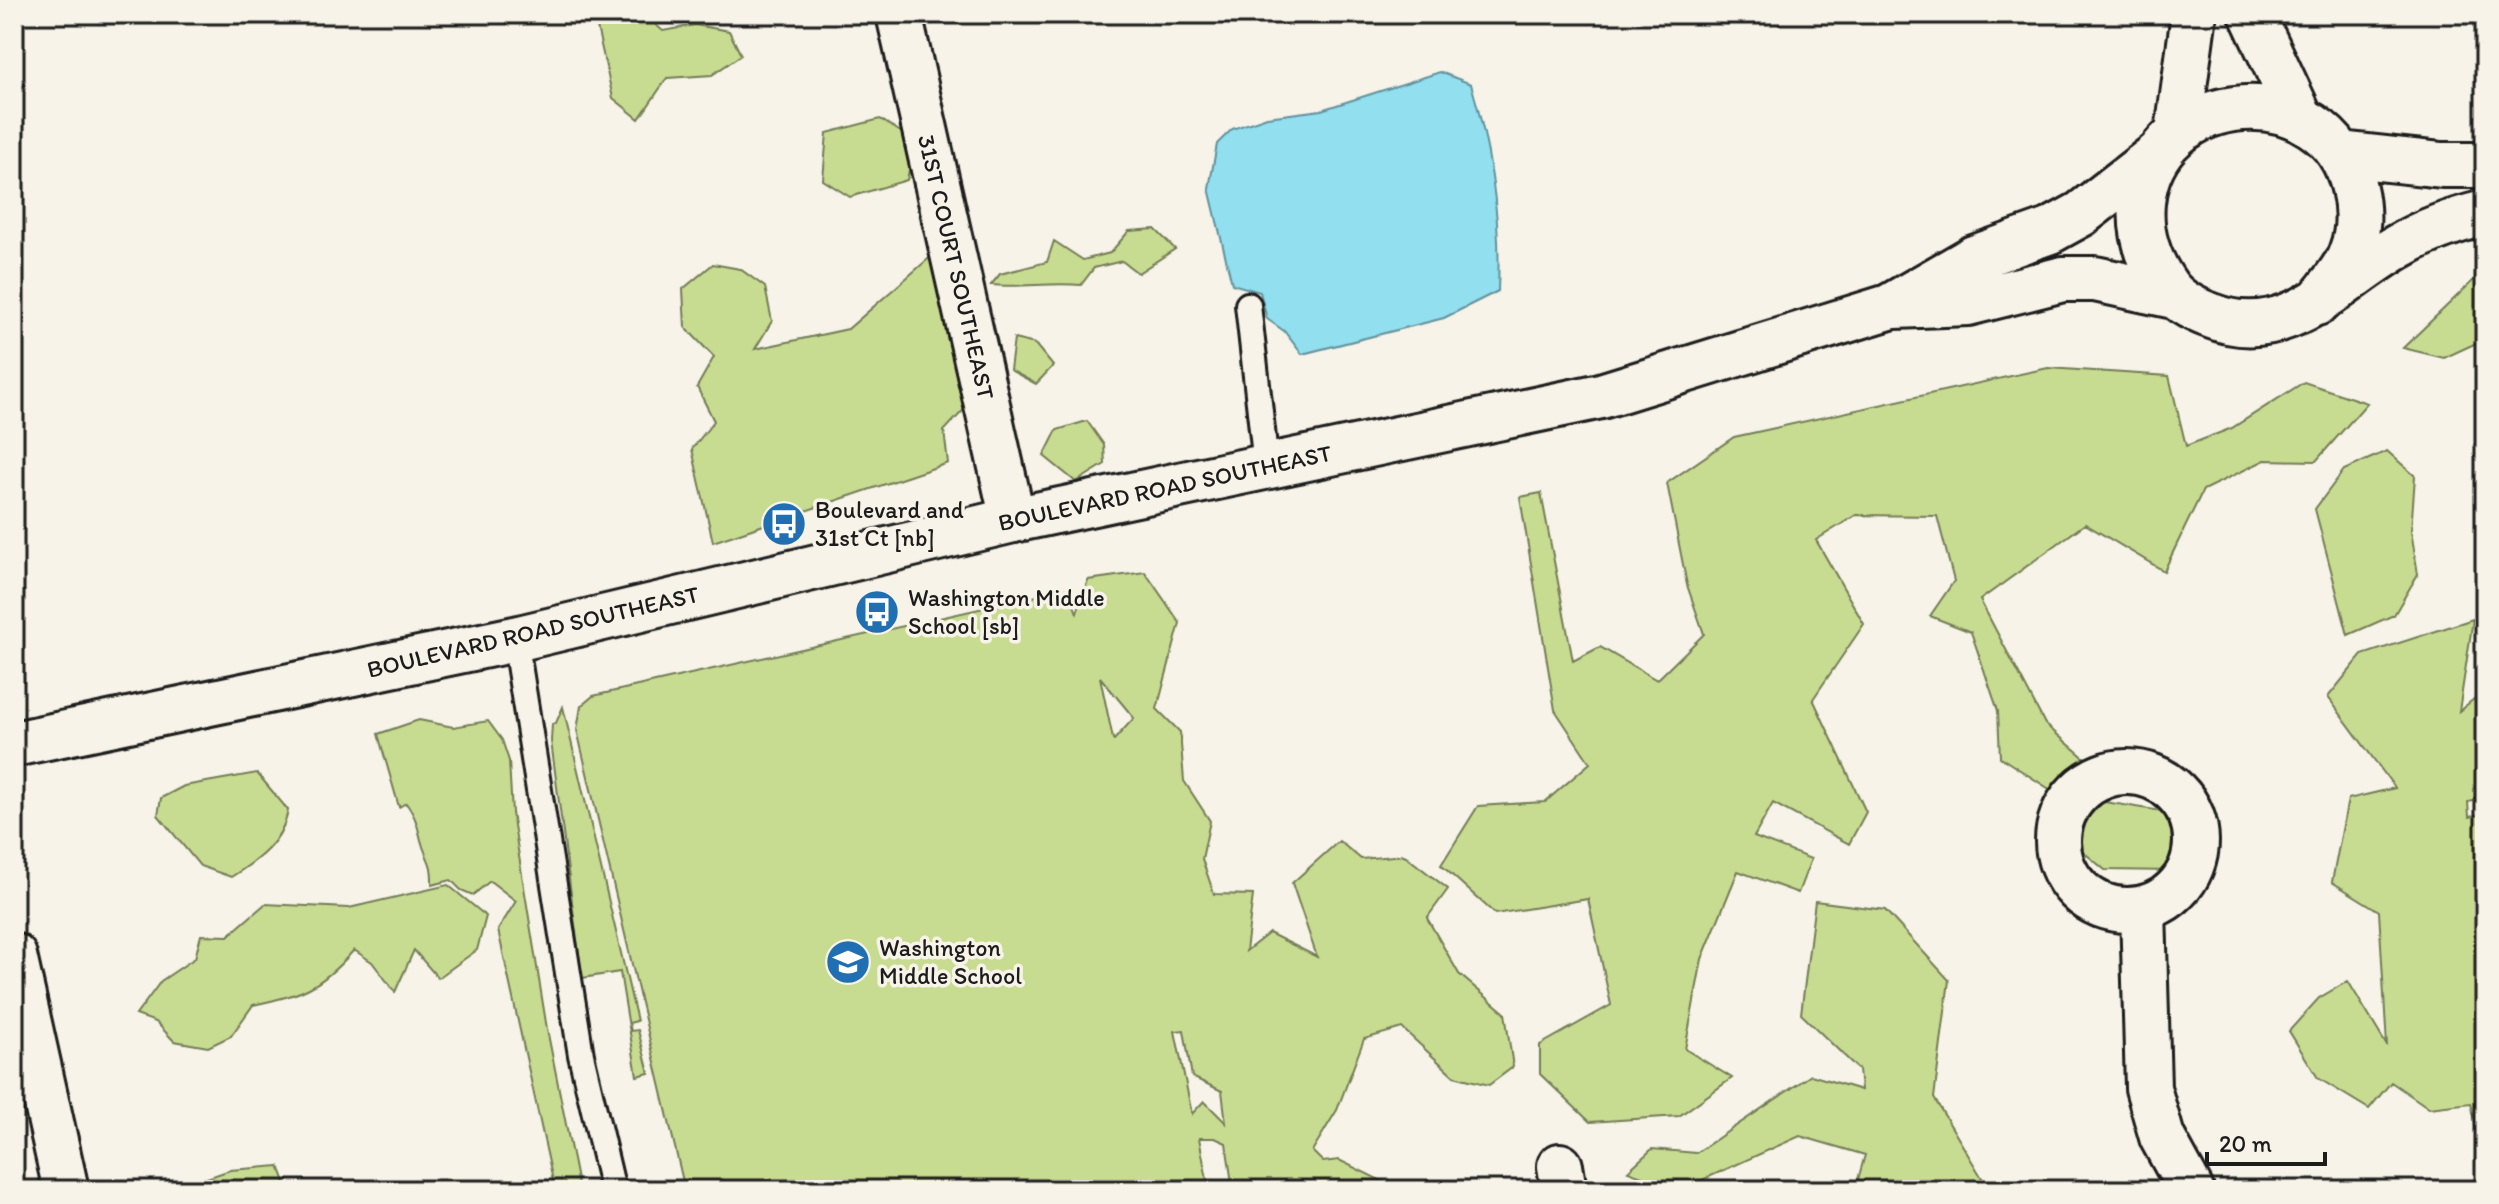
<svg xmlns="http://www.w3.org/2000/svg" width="2499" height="1204" font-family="Itim,sans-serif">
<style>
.green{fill:#c8dc91;stroke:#727c56;stroke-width:2;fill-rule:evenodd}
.water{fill:#91dfef;stroke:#62919b;stroke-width:2}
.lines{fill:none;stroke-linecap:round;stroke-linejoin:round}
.lane-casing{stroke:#1c1c1c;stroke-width:30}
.street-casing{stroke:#1c1c1c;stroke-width:50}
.secondary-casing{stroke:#1c1c1c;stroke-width:50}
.lane{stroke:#f7f3e8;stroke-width:24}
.street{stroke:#f7f3e8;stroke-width:44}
.secondary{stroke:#f7f3e8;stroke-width:44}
.labels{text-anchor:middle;stroke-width:7;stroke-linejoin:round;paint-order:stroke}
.street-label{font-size:24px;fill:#1c1c1c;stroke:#f7f3e8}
.poi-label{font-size:24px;fill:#1c1c1c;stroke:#f7f3e8;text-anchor:start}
</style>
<rect width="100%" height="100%" fill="#f7f3e8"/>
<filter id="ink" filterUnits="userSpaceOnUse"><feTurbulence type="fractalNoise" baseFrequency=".0125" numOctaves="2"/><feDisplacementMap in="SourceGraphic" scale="16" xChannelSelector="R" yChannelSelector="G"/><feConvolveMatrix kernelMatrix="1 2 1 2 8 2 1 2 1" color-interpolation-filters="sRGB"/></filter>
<g filter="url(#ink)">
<path class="green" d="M594,14H643L663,31L695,25L729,31L741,55L712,75L667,78L639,119L613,98Z
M880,119L915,141L907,180L850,197L823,180L827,133Z
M1155,229L1175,249L1138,273L1122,261L1094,268L1081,285C1050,282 1021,288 991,285L1000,274L1047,262L1054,241L1083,260L1110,253L1129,231Z
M935,253L972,401L944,431L948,463L713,542L692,449L714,421L697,387L714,357L685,327L683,289L713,264L740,269L765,287L772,321L755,349L848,329Z
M2485,274V339L2444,358L2403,348L2479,275Z
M1014,339L1035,344L1053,366L1036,384L1010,370Z
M2048,368L2169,376L2186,446L2232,428L2304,382L2367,403L2316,461L2265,460L2203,490L2164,571L2085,524L1980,600L2045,724L2088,761L2051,790L2000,757L1998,711L1971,632L1930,616L1954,581L1937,516L1856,515L1816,540L1864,624L1813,699L1866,812L1849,844L1773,803L1754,837L1811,859L1798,893L1738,871L1702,959L1685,1049L1732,1078L1679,1116L1590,1122L1540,1074V1045L1611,1005L1588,899L1495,914L1441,865L1478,806L1545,802L1590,763L1555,710L1520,497L1541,493L1573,661L1600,647L1657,680L1704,634L1687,585L1667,483L1734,437Z
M1087,421L1104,445L1105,464L1076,482L1044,456L1057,430Z
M2387,451L2415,476L2411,531L2418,574L2394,615L2348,635L2315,509L2344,470Z
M1145,572L1180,623L1157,709L1180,732L1184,781L1210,821L1202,859L1214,894L1253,895L1246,951L1269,933L1317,957L1292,883L1339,841L1361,859L1404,855L1448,889L1427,918L1459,974L1505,1013L1513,1067L1489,1085L1454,1076L1402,1028L1364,1039L1337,1110L1312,1151L1323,1162L1339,1160L1388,1184V1190H1233L1226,1143L1215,1138H1199L1209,1190H685L577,730L581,706L593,696L1068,589L1077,613L1088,580ZM1100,677L1134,718L1114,740L1113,739ZM1184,1030L1192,1077L1222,1091L1226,1123L1204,1101L1192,1114L1175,1031Z
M2473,619L2459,711L2485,690V799L2468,802L2469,817L2485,814V1147L2480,1143L2471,1103L2429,1108L2391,1082L2369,1109L2318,1078L2289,1031L2319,998L2348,981L2387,1046L2379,911L2332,882L2348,799L2395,788L2328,697L2362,655Z
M563,707L637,1021L629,1023L631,1031L638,1030L649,1073L637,1076L620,972L582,978L551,741L552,724L556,723Z
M419,720L453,727L488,721L502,740L509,761L512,813L547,1029L579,1190H555L498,930L516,901L490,881L473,895L461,890L451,880L432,885C433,860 426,860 421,840C417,824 416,817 406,803L399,807L378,734Z
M257,773L288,810C283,842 257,861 231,877L200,866L158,815L161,798L184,786Z
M2098,801L2175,813L2176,871L2105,870L2074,844Z
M448,885L486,916L477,950L438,978L414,950L395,992L372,962L354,950C319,989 303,994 253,1005L231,1036L208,1047L174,1041L156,1022L136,1015L161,981L195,958L201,935L228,936L265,904L349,908Z
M1815,901L1885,910L1949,980L1934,1098L1988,1188L1855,1190L1865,1155L1800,1136L1680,1190L1628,1171L1652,1149L1696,1153L1811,1075L1861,1090L1859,1070L1801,1014Z
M279,1166L288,1190H151L184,1186L230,1170Z"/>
<path class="water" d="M1440,72L1471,84C1491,150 1501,222 1498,291L1444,318L1302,354L1284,331L1267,319L1260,292L1232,284L1209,188L1217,144L1232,129L1267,117L1321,110Z"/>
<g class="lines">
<g class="lane-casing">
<path id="lane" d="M1248,305L1266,465
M515,639L581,1055L613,1190"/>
</g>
<g class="street-casing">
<path id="street" d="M899,14L1013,520
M2058 841a69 69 0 1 1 138 0a69 69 0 1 1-138 0Z
M2143,909L2148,1088L2162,1137L2191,1190
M14,956L66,1190
M1560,1166L1564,1190"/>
</g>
<g class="secondary-casing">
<path id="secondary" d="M2252,14L2301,119
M2178,132L2194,14
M2341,154L2442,165H2485
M2317,303C2328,288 2345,271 2351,253C2359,233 2359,209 2354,188C2328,73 2153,85 2142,203C2139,235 2149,262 2167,287C2178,302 2195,310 2212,316C2288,346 2341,278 2401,245C2427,230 2456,220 2485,213
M1895,306L1968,303L2063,279H2095L2174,296
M14,744L515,639L1013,520L1601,396L1889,307L1974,258L2050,231L2081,214L2158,154"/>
</g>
<use href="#lane" class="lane"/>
<use href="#street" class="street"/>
<use href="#secondary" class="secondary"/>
</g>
</g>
<defs>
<g id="bus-disc" transform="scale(2.3)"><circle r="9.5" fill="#1f6fb2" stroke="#f7f3e8"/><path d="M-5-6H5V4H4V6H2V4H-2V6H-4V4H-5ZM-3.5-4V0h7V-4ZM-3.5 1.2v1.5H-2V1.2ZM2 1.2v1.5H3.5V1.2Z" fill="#fff"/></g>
<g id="school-disc" transform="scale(2.3)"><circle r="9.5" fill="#1f6fb2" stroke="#f7f3e8"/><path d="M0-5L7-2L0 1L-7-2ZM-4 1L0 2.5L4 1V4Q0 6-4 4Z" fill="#fff"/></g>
</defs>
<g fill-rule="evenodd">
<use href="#bus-disc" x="784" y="524"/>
<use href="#bus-disc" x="877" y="612"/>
<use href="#school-disc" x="848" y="962"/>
</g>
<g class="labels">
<g class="street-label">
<text transform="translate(956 267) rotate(77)" y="8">31ST COURT SOUTHEAST</text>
<text transform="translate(1165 488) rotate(-12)" y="8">BOULEVARD ROAD SOUTHEAST</text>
<text transform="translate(533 632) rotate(-13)" y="8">BOULEVARD ROAD SOUTHEAST</text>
</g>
<g class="poi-label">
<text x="815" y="518">Boulevard and<tspan x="815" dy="28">31st Ct [nb]</tspan></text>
<text x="908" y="606">Washington Middle<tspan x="908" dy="28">School [sb]</tspan></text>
<text x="879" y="956">Washington<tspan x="879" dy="28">Middle School</tspan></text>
</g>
</g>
<rect width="2499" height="1204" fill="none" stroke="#f7f3e8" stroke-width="48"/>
<rect x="24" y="24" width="2451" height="1156" fill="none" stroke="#1c1c1c" stroke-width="3" filter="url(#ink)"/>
<path d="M2207 1152v12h118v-12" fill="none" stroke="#1c1c1c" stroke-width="4"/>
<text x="2219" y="1152" font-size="24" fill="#1c1c1c" stroke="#f7f3e8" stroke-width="6" paint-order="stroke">20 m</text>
</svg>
